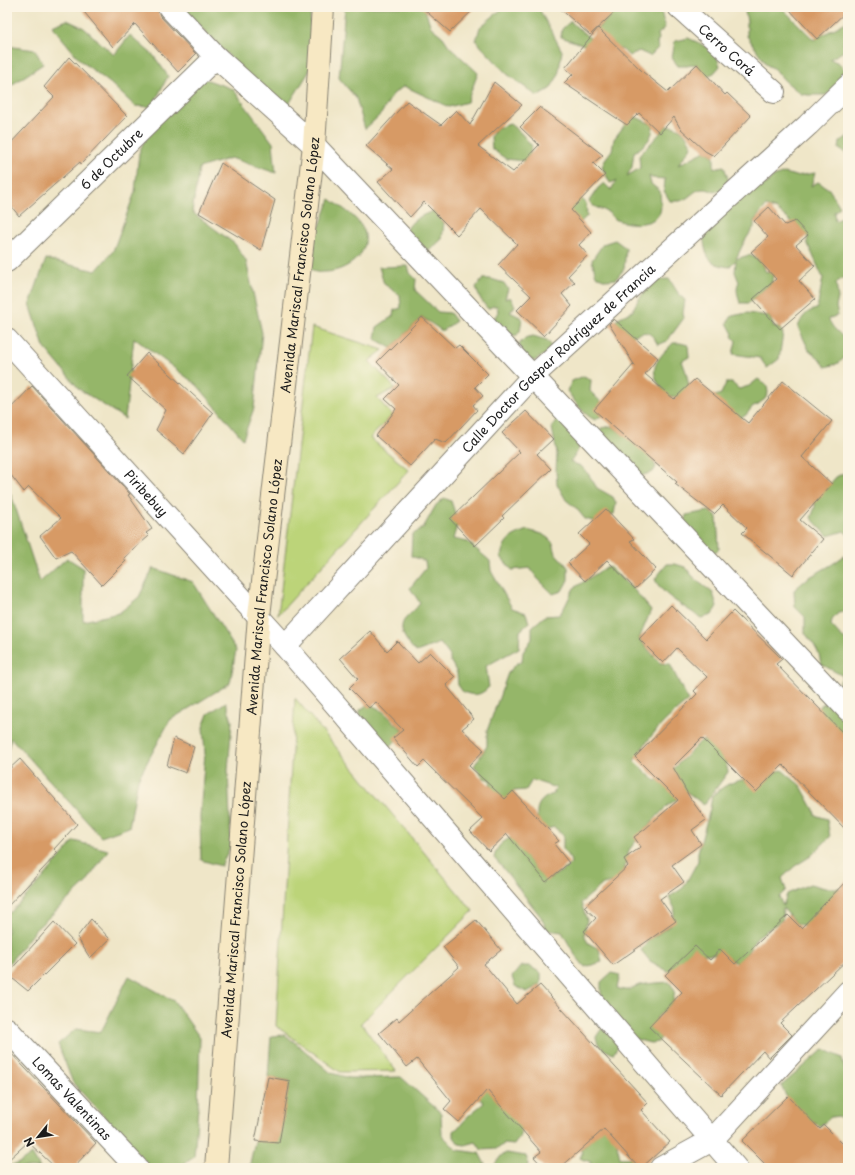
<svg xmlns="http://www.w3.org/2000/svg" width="855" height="1175" font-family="'Playpen Sans',sans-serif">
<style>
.green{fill:#bcd479;stroke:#6c784a}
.forest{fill:#95b669;stroke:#586942}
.building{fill:#d79a65}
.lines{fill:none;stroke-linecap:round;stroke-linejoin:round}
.street-casing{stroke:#868172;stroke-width:24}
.secondary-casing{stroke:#868172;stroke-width:24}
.street{stroke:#fff;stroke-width:22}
.secondary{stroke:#f7e8c3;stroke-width:22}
.labels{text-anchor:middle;stroke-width:3;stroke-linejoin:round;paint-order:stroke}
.street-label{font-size:13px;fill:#1c1c1c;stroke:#fcf5e5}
</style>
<rect width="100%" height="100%" fill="#fcf5e5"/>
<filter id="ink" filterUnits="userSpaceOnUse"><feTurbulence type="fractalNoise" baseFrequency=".025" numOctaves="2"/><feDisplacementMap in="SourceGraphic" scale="8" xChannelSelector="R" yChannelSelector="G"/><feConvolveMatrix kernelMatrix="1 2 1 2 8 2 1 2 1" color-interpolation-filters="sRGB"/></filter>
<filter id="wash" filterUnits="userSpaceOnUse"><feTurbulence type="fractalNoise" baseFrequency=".012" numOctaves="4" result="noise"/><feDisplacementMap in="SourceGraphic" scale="16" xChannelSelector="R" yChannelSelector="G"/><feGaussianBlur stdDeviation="0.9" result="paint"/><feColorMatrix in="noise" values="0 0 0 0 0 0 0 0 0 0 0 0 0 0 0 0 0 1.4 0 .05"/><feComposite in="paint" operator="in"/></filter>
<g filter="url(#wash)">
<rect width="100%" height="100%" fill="#efe6c8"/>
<path class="green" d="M312,327L383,350L369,361L395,388L377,398L392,415L370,438L409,470L278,615Z
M295,698L473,911L361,1023L396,1071L340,1072L276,1026Z"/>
<path class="forest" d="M181,7H310L312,67L284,112Z
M345,7H426L425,10L431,27L443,37L449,46L478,73L467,102L449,107L404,86L393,94L381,114L365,129L356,98L339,78Z
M502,7H538L562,51L558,76L550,89L537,96L507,74L476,41L480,27L502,9Z
M620,7H647L661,11L665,28L658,34L659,39L657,42L658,48L650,56L639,51L629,56L623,50L617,48L590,47L561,37L562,29L571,21L573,24L591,39L596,30Z
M744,7H783L782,8L814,40L846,22L848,20V37L843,42L846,50L830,59L839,63L848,74V76L826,95H808L801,94L784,80L775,69L767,65L747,36V21Z
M67,20L84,28L114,55L130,35L154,56L168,76L152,107L135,106L110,83L81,61L52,26Z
M688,38L697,42L715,52L720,66L714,73L705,77L697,64L687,66H678L672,58L675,41Z
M7,46L35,50L43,64L13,84L7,90Z
M202,78L233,89L273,143L276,173L231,158L199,168L192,212L235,244L246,261L262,333L254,408L243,439L197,385L134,338L125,419L79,389L44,347L30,304L46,259L96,271L113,251L135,192L139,153L158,107Z
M636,117L653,125C653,138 645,146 634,152L632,167L627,176L640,168L639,156C648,145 658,137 666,126C682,126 685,133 692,146L678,165L705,151L714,156V168L724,166L729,182L722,189L715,192C694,183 695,197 680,201C677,201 673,201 670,201L664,191L665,179L652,178L649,176L651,184L660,191C660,197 662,206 660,212C654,227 626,225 615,219C612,218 611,215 609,213C601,207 595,210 589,201L598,188L604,183L611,190L616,181L610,183L602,167L606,158L612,150L614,139L627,122Z
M510,124L521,133L532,146L529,155L523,161L506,159L492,149L491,136L497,128Z
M848,136V156L844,152L839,149L840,142Z
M784,173L796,176L815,173L811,186L818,182L829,189L840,207L834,212L835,221L844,217L848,212V274L836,283L838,298L836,307L838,315L828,319L833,327L848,342V354L839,363L826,367L818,357L809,350L798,327C802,317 806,311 817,309L823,278L807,242L808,236L777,210L766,206L754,221V227L744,242L736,259L749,255C757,258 764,263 765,271L773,273L772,282L749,303H740C738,296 735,288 739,282L735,272L736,260L729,267C706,264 706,255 703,235L751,183L761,185L766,184L771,178Z
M579,196L586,203L587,216L578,225L553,206Z
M330,199C342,208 358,217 364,231C372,254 345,272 325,272C322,272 318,273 316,272C310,269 304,262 299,258L304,237L320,226Z
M433,211L444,223L442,239L430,250L415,248L406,231C412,219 421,216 433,211Z
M615,240L626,248L624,269L616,279L606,280L596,276L592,260L603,244Z
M408,266L410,273L416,279L415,290L438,312L450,313L456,321L442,331L422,317L391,348L375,339L377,327L393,316L394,310L401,308L400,295L384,284L379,267Z
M483,279H491L504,283L508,289L506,295L505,299L510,297L515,306L510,312L522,318L520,331L516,336L510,334L507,337L492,322L498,312L497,306H493L488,309C482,302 478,296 476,287Z
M669,279C675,287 677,294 685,300L683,313L684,318L667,341L658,345C648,326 643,333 626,338L615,322L618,318L633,311C634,303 649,285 657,281C660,279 665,279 669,279Z
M747,313L769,316L774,327L780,329L783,333L779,359L767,368L760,358L733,354L736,341L732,336L733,334L727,323L732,316Z
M533,336L547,340L554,349L534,361C524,357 522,353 519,344L525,338Z
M673,343H680L688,345L689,357L682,361L686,372L690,391L683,397L668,396C647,372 652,364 673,343Z
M584,376L591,380L590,391L606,407L601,416L595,420C582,414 575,401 567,391L572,381Z
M758,379L767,386L768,393L765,399L757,405L753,406L746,415L736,421L712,397L721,394L726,383H732L739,389L749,386Z
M557,418L576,432L581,441L578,450L570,462L581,466L589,475L597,488L613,497L616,503L614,514L593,521L585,519L576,508L566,500L557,484L556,471L557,454L552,428Z
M612,426L650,455L656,467L653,472L634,478L598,436L601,428Z
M848,471V486L847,489L848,491V535L844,531L828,536L811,518L815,507V502L836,477Z
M7,492L11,494L40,582L67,558L83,568V621L119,613L139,597L153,568L193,582L236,650L230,683L170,720L138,779L129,827L101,837L11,738L7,753Z
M444,498L451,501L458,522L453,539L468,542L490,561L491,571L512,608L526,613L529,623L520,631L519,648L486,666L489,687C480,696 474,696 463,692L458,685L457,673L450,660V656L440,643L416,652C407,642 395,628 407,617C413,611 415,610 420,603L410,588L426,568L425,561L411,556L412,535L423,528L436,505Z
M709,511L717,517L719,549L712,554L680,546L686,515Z
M527,530L542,534L548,538L553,543L556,554L568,567V580L562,591L553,594L537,578L530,568L512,570L501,557C504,539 512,536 527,530Z
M844,556L848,558V611L838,613L832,620L831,625C837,631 840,637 848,640V706L840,696L839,683L843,676L821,664L819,654L814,645L805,633V617L795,607L794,590L808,578L831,565Z
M667,564H675L685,567L696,580L713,593L717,606L712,615L701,618C687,608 661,595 655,579Z
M608,566L635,591L651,610L639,639L660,663L670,664L688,701C666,718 648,737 634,761L655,781L668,774L702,740C721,748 724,752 728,772L704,805L687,792L667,806L645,829L629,850L623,875L615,881L603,884L581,903L587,920L584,934L588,943L599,949L602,962L585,967L575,955L562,932L547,930L541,917L503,868L494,858C497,843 505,841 518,834L523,853L540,874L549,879L565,869L571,863L570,859L563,849V835L554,827L542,831C534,814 534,801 553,794L556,788L532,780L526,790L513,791L510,812L491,787L490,780L484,778L479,771L474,766L487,746V731L508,673L516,664L522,661L523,652L532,639V627L545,616L559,615L564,608L574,588Z
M831,700L848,710V742L815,712L821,705Z
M226,702L232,721L228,770L231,845L221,866L201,860L200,816L205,753L203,727L208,714Z
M367,705C382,706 390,720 402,729L399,737L389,748L380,744L360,715V710Z
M782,770L801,786L814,810L815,815L827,819L830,837L811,856L795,866L782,878L786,890L779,897L783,906L787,894L810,884L825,888H840L820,922C795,928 799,926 783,908L782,920L757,937L747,953L737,963L720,954H704L694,962L673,974L650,961L641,950L649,940L671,925L675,909L669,897L683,888L698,861V852L710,809L712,796C732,778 742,779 768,780L776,772Z
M74,841L108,850L86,883L35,930L7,966V914L11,912L43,878Z
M521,966H529L541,973V984L527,992L515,986L512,977Z
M611,973L620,975L617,988C631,993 629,988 640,985C650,983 660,983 669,982L675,990L673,1002L656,1018L660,1022L664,1033L658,1042L650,1043L635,1039L605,1007L601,993V982Z
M129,976L174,1001L200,1038L198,1107L194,1157L178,1168H151L73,1083L58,1044L76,1029L101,1032Z
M602,1028L623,1040L613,1054C604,1049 598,1048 596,1037Z
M285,1035L298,1045L331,1073L349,1078H364L401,1077L441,1113L442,1135L457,1150L479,1153L487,1168H249L255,1141L286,1100L290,1081L268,1077L271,1036Z
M824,1049L842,1058L845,1070L848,1075V1137L845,1123L839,1116L831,1117L820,1126L813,1122L797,1117L781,1086Z
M482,1082L529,1087L520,1136L514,1145L504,1144L496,1149L481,1150V1149L476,1142L465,1145L459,1144L454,1137V1131L460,1126L468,1116L484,1103L475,1093Z
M577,1113L614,1131L620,1158H641L640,1168H587L591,1162L584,1160L580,1158L582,1154L581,1150L590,1141Z
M506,1153L526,1156L529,1165L528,1168H500L497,1167L495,1164L501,1156Z
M32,1154L40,1168H7V1166L18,1164Z"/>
<g id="blocks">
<path class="building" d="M80,7H157L160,16L196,54L178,72L135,24L113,47Z
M421,7H476L450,32Z
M558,7H620L590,35Z
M787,7H848V10L817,39Z
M598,28L643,72L668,92L697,64L725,95L727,93L751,116L714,156L705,151L680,128L674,117L660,133L639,113L627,125L564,83L573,74L565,68Z
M69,57L127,116L81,164L80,162L19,216L7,201V147L54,97L44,87Z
M494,82L522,105L478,146L513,172L539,145L520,127L540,107L603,155L593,163L605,175L571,210L591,232L579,245L588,255L568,276L575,282L562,294L572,306L544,336L517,310L531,296L498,265L517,244L481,209L457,235L424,202L410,217L378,182L393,169L366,146L407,101L441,125L456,110L470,125Z
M221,163L275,200L261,250L199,213Z
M769,207L785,225L795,221L808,235L796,245L815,266L799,281L815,299L780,329L753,299L776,279L751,252L768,237L754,221Z
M422,317L455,348L459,345L488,374L475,387L483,396L473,405L477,410L446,443L435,439L410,466L376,436L396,409L385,399L399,385L377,362Z
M614,319L658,358L645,374L674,399L695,379L748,423L783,381L832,421L802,457L832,484L800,520L823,539L793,575L742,533L747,528L723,505L714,514L675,484L677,482L594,410L634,364L635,366L609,324Z
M147,353L213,413L184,454L156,430L166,410L127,376Z
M32,386L130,494L128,495L152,529L146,533L149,536L124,558L126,561L102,585L71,551L56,558L40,536L61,518L29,487L24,492L7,470V412Z
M526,411L553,439L537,454L551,469L502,516L504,518L475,546L450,519L520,452L502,433Z
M606,509L634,539L630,541L656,569L635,589L607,560L585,581L568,563L589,544L579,534Z
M671,605L706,639L733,611L782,659L776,664L848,738V832L783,765L756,792L702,738L673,767L690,798L706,820L692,830L701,844L672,865L684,882L660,899L676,921L613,965L584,931L596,918L584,907L628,866L624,859L641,847L634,837L645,829L678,800L635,757L697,694L694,691L707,677L677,648L663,663L639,639Z
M370,631L387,651L397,641L418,663L430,652L455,677L446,685L474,719L462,729L484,750L469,766L505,799L513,791L559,841L554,844L569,863L546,882L507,834L489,851L470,831L483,819L424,761L418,767L393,738L403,730L376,702L369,708L349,688L358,679L340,658Z
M174,738L194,747L186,773L167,766Z
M20,759L77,824L54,849L58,853L7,907V771Z
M848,879V959L780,1023L792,1035L769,1058L763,1051L721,1095L649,1027L682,992L665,975L695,946L710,960L720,949L735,964L788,915L801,928Z
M91,919L110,939L90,958L77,937Z
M476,920L501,950L484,964L517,1004L540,985L648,1103L641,1110L670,1142L641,1168H639L604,1129L560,1168H544L534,1157L541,1152L487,1090L459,1122L444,1109L451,1101L417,1059L407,1067L379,1033L397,1018L399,1021L459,967L443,947Z
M54,922L75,944L28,991L7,974Z
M7,1049L96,1143L73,1168H56L28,1142L7,1161Z
M268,1077L290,1081L279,1143L255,1141Z
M788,1096L820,1129L824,1125L848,1149V1168H769L742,1141Z"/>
</g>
</g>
<g filter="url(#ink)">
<use href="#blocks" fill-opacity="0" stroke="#868172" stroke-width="1"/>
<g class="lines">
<g class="street-casing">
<g id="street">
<path d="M169,7L216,57L314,145L848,710"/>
<path id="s1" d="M679,7L774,92"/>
<path id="s2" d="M7,261L216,57"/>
<path id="s3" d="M7,340L285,646L736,1168"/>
<path id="s4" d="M285,646L532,377L808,125L848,86"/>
<path id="s5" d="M7,1029L137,1168"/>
<path d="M661,1168L712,1140L848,992"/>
</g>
</g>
<g class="secondary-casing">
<g id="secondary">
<path id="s6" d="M216,1168L259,616L314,145L323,7"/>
</g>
</g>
<use href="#street" class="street"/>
<use href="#secondary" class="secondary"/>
</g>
</g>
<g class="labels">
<g class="street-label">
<text dy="5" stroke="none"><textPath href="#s1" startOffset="64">Cerro Corá</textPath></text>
<text dy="5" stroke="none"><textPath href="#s2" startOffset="146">6 de Octubre</textPath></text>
<text dy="5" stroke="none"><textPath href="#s6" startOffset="907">Avenida Mariscal Francisco Solano López</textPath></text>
<text dy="5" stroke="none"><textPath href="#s4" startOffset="397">Calle Doctor Gaspar Rodríguez de Francia</textPath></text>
<text dy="5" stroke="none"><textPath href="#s3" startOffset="207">Piribebuy</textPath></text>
<text dy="5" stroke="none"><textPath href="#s6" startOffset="583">Avenida Mariscal Francisco Solano López</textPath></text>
<text dy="5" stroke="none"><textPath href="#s6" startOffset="259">Avenida Mariscal Francisco Solano López</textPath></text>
<text dy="5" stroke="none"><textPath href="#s5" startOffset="95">Lomas Valentinas</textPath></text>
</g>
</g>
<rect width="855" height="1175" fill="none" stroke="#fcf5e5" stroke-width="24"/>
<g transform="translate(38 1137) rotate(240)" stroke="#fcf5e5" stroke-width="3" paint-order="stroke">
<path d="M0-3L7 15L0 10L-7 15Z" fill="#1c1c1c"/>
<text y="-6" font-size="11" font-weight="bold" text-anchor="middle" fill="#1c1c1c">N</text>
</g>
</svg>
